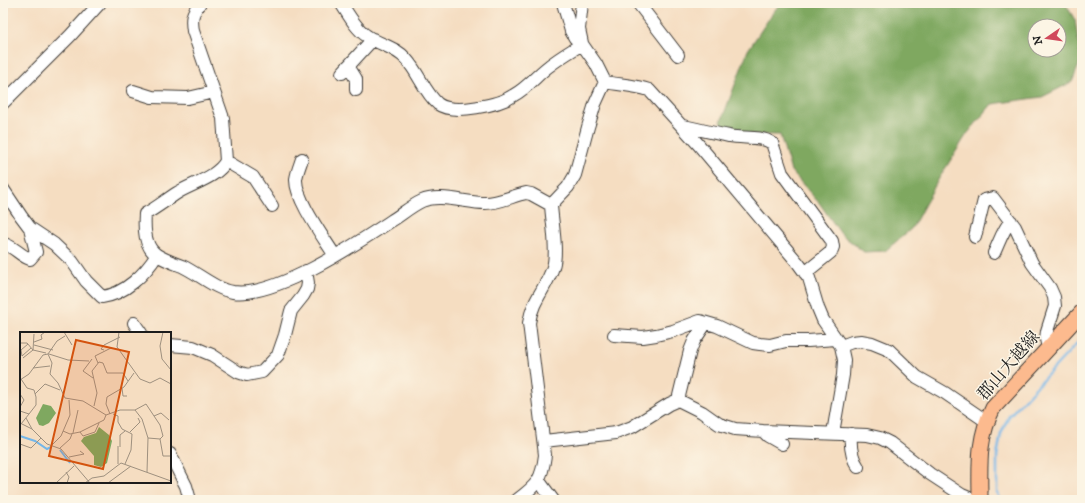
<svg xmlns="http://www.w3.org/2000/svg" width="1085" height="503" font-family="'IM FELL DW Pica','Noto Serif JP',serif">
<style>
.forest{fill:#7fa860;stroke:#4e623e;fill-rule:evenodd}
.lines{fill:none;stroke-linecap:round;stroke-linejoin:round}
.stream{stroke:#74b6e8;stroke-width:2.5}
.minor-casing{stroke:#3d3935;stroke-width:14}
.major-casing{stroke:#3d3935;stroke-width:17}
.minor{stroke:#fff;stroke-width:12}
.major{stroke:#fcba8e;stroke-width:15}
.labels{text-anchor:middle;stroke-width:3;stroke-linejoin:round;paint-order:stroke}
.street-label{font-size:17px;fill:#1c1c1c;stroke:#fcf5e5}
.inset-river{fill:none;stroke:#74b6e8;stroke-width:2}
.inset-road{fill:none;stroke:#9e907f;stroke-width:1}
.view{fill:#d4530e;fill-opacity:0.15;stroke:#d4530e;stroke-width:2}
.inset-edge{fill:none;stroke:#1c1c1c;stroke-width:2}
</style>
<rect width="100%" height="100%" fill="#fcf5e5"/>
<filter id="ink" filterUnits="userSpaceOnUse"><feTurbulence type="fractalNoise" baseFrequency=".025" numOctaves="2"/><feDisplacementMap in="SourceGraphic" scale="8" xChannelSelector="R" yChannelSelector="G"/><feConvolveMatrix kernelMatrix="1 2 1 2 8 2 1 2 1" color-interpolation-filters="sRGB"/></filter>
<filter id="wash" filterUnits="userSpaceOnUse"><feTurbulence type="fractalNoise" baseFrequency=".012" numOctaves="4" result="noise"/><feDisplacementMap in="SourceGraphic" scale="16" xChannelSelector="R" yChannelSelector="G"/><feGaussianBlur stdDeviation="0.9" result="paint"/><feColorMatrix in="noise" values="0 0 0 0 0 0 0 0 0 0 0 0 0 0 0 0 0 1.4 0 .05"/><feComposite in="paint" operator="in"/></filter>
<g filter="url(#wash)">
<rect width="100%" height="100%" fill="#f5ddc1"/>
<path class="forest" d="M781,3H1065L1075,20L1081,60L1072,82L1042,97L992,104L967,134L938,180L912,228L885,251L864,252L841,234L820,204L791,171L780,135L731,134L721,122L748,50L774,11ZM1035,26H1059V50H1035Z"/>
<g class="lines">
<path class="stream" d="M999,500L997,492V456L1001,434L1009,416L1082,338"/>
</g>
</g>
<g filter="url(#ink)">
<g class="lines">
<g class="minor-casing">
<path id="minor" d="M200,3C192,13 191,18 193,31L223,118L226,161C218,177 191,184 177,193C166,200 156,208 145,214C144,228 144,247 157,255C165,260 174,263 182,266C199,274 215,289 233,292C275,298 356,244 391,221C401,215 411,206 422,201C439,193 466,203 485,203C499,203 512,196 526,193L531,194L551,205
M341,3C348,14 356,29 367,36C380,45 396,47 406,59C419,73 424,92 438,104C453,115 500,105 514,95C527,88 537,75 549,66C559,58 571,51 582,44
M582,3L579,29L582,43
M638,3L678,55
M348,66L356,79V90
M342,73L373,39
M605,82C620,85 635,85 649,90L698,144L798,263L809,278L818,308L823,320L841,346L844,360L843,375L833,433
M133,91L152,97L188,98L214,92
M3,103L70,36L100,3
M683,126C698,129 713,133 729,136C743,139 760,135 772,143L782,173L832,241L833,247L831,252L805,273
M302,159C300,165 297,172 296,179C295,199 324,238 335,256
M226,161L253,177L272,206
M3,189L21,216L30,228L54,244L72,261L86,281L102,297C125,294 145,274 157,255
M975,237L984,200L993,198L1015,227L1032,263L1050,288L1054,297L1055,306L1047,331L1046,339L1048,348
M3,244C13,245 20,256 30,259L36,252L30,228
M994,253C999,243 1003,229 1011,221
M134,323L141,333
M614,335L643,337L656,335L673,331L700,321L717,326L753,343L760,344L770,345L786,341H808L836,339
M170,345L193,347L212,355L238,372L247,375L262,372L278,355L285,335L291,311L303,296L307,289L308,283L306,271
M841,346L852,342L861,341L872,343L889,350L917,377L945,393L986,421
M678,400L690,351L694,341L706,323
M763,431L768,436L782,444
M851,434C850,446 851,457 858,467
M544,441L616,433L632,427L669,404L678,400L702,412L719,424L735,429L763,431L867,435L880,438L890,443L930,474L962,495L974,500
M170,454L186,486L190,500
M539,481L553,500
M517,500C537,485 542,480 545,455L529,323C532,300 547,287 553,267C558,252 552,222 551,205L568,187L575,175L588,127L595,104L605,82L596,64L582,44L575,38L571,31L563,3"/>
</g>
<g class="major-casing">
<path id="major" d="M980,500C980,466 977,440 993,408L1082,312"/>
</g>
<use href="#minor" class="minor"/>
<use href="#major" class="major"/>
</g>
</g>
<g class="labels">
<g class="street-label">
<text transform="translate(1008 365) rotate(-49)" y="6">郡山大越線</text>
</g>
</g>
<g transform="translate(20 332)">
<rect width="151" height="151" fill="#f5ddc1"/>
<path d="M23,72L31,74L36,81L29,91L23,94L19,93L16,86ZM79,95L89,103L92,109L87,131L81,135L74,133V124L61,109L64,105L76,101Z" fill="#7fa860"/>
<path class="inset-river" d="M0,104L15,109L27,117L31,115M40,118L50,131"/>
<path class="inset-road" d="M44,0L52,13M99,0L97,15L120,47L130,51L140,46L151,52M143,0L140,14L142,27L151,38M14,10L22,7L21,3L25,0M0,11H7L13,18L26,21M8,12L1,18L2,24L11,16M14,13L33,18M84,18L81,17L84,13L100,5M28,22L37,9L45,4M29,22L48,28L69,29M3,26L13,18L14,2M72,27L63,39L73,46M78,31L75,24L91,16M13,36L30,34M1,47L7,56L14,58L16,65V73L9,82M0,48L9,42L23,23L28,22L32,31L30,42L38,51L45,66L63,69L86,83L100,78H115L126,72L140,93L143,104L140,107M102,56L103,64H107M0,62L4,68L0,75M15,62L25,52L40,58M74,74L77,61L72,39L79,30L83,31L87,41H103L108,49M115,78L122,87L128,106L140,107L143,124H151M0,79L9,82L1,92M90,82L86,72L87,65L104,55L114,41M93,82L98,84V90L102,97L112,102L111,118L105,132M134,84L141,81L149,88M6,86L12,97M0,91L12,97L27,112L41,117L70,151M43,99L50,102L60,100L84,88L86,83M60,100L63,104L75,100L79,91M110,100L120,90L118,86M53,101L58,78M0,112L11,116L21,106M32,113L41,104L50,83L49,68M98,114V132M100,115V103L105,99M40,116L50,107L52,102M49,125L64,122L60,119M46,140L49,145L47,151M127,140L128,106M36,151L54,134M65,151L72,146L84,144L101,131L151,149M88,151L111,134"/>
<path class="view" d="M56,8L109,20L83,137L29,124Z"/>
<rect width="151" height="151" class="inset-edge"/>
</g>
<rect width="1085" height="503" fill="none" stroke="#fcf5e5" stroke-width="16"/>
<g transform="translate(1047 38) rotate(257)"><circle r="19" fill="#fcf5e5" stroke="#a29e95"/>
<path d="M0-3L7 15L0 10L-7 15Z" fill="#d1495b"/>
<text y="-6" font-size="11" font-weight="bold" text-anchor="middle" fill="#1c1c1c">N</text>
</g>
</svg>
